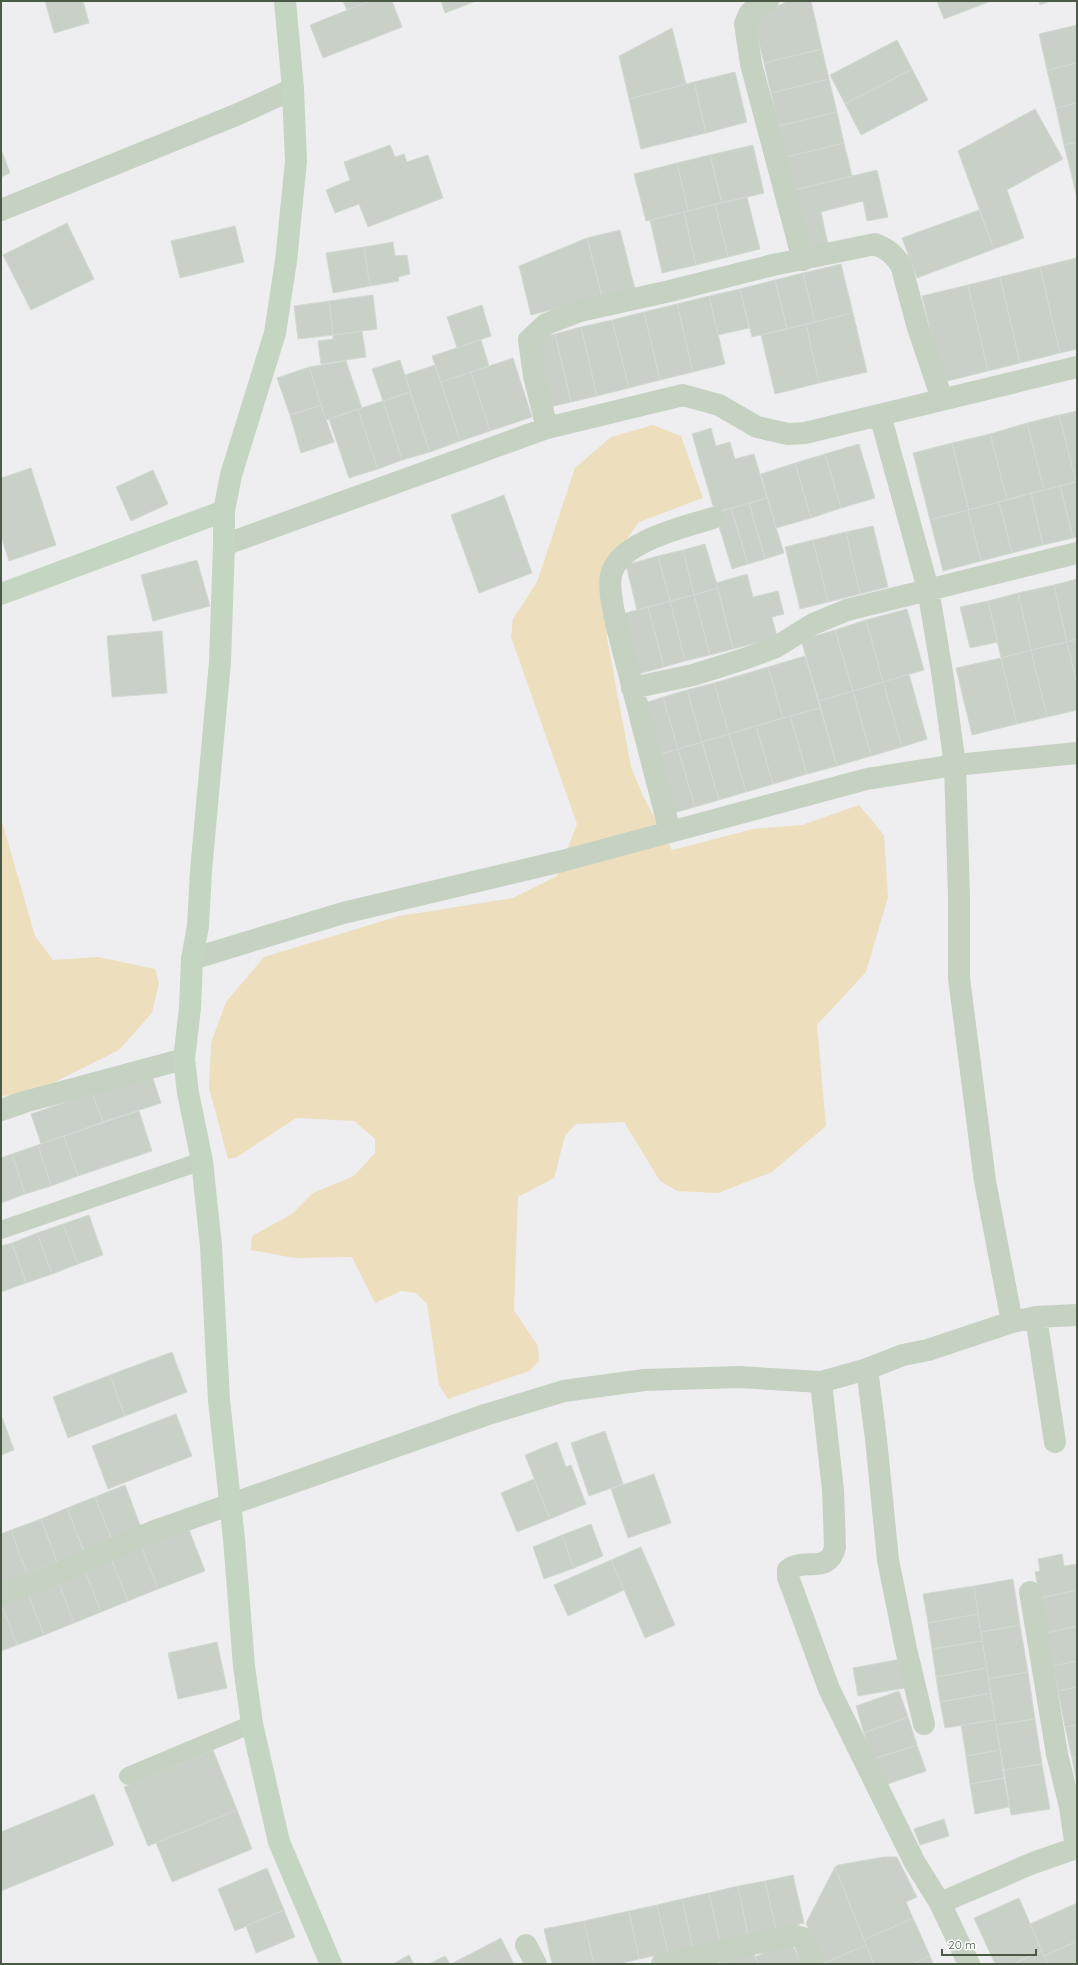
<svg xmlns="http://www.w3.org/2000/svg" width="1078" height="1965" font-family="Quicksand,sans-serif">
<style>
.green{fill:#eddfbd}
.building{fill:#c9d0c8;stroke:#d2d9d2}
.lines{fill:none;stroke-linecap:round;stroke-linejoin:round}
.lane{stroke:#c5d2c1;stroke-width:18}
.street{stroke:#c5d2c1;stroke-width:22}
.secondary{stroke:#c4d6c1;stroke-width:22}
</style>
<rect width="100%" height="100%" fill="#eeeef0"/>
<path class="green" d="M653,425L681,436L703,498L639,522L605,570L607,638L631,767L643,796L672,850L753,829L802,825L859,805L884,835L888,897L866,972L817,1025L826,1126L772,1172L718,1193L677,1191L660,1181L624,1122L576,1124L565,1136L554,1178L518,1197L514,1310L538,1346L539,1361L529,1371L448,1399L439,1385L427,1304L416,1293L401,1291L375,1303L352,1257L294,1258L251,1250L252,1236L292,1214L313,1193L354,1176L375,1153V1139L354,1121L296,1118L237,1157L228,1159L209,1088L211,1043L226,1002L264,957L399,916L513,898L557,876L577,824L511,637L513,619L537,582L575,468L611,437Z
M1,818L35,936L53,960L98,957L155,969L159,983L152,1013L119,1050L33,1093L1,1096Z"/>
<path class="building" d="M45,1H83L89,23L54,33Z
M343,1H370L347,10Z
M370,1H392L402,27L323,58L310,25Z
M441,1H476L445,13Z
M788,1H811L822,49L764,63L753,18Z
M937,1H991L944,19Z
M1039,1H1051L1040,5Z
M1077,25V63L1047,70L1039,34Z
M672,28L686,84L629,99L619,56Z
M897,40L912,69L845,104L830,75Z
M822,49L829,79L771,93L764,63Z
M1077,63V103L1056,108L1047,70Z
M912,69L928,100L861,135L845,104Z
M735,72L747,122L706,133L694,82Z
M829,79L837,112L778,126L771,93Z
M694,82L706,133L641,149L629,99Z
M1077,103V142L1064,145L1056,108Z
M1035,109L1063,159L1007,190L1024,238L994,249L958,151Z
M837,112L844,143L786,157L778,126Z
M1077,142V180L1073,181L1064,145Z
M844,143L852,176L794,190L786,157Z
M390,145L395,157L404,154L407,162L428,155L443,198L368,227L359,204L335,213L326,190L350,180L344,162Z
M753,145L764,193L722,203L710,155Z
M1,149L10,173L1,177Z
M710,155L722,203L688,211L677,163Z
M677,163L688,211L646,221L634,174Z
M877,170L888,217L867,221L863,201L821,212L828,244L807,249L794,190Z
M1077,180V198L1073,181Z
M747,197L760,249L728,257L715,204Z
M715,204L728,257L696,265L684,212Z
M979,210L994,249L917,278L902,238Z
M684,212L696,265L662,273L650,220Z
M67,223L94,279L31,310L3,255Z
M235,226L244,262L180,278L171,241Z
M620,230L635,289L602,297L587,238Z
M587,238L602,297L531,315L519,266Z
M393,242L395,256L407,255L410,274L398,277L399,281L370,286L364,247Z
M364,247L370,286L333,293L326,253Z
M1076,258L1077,349L1060,353L1040,267Z
M841,264L853,313L815,322L803,273Z
M1040,267L1060,353L1020,363L1000,277Z
M803,273L815,322L787,329L775,280Z
M1000,277L1020,363L988,371L968,285Z
M775,280L787,329L752,337L740,289Z
M968,285L988,371L943,382L922,296Z
M740,289L749,328L718,335L709,296Z
M373,295L377,329L333,335L329,301Z
M709,296L725,364L693,372L677,304Z
M329,301L333,335L298,339L294,306Z
M677,304L693,372L660,380L644,312Z
M482,305L491,336L457,348L447,317Z
M644,312L660,380L629,388L612,320Z
M853,313L867,372L819,383L806,324Z
M612,320L629,388L597,396L581,327Z
M806,324L819,383L775,394L761,335Z
M581,327L597,396L571,402L555,334Z
M362,331L366,357L321,364L318,341L333,339V335Z
M555,334L571,402L550,407L534,339Z
M481,340L489,366L441,382L432,356Z
M513,358L532,417L490,431L471,372Z
M400,360L410,392L383,401L372,369Z
M346,361L362,408L326,420L309,367Z
M435,365L460,441L430,452L405,375Z
M309,367L321,405L290,415L277,378Z
M471,372L490,431L460,441L441,382Z
M410,392L430,452L402,460L383,401Z
M383,401L402,460L378,469L358,409Z
M321,405L334,442L301,453L290,415Z
M358,409L378,469L349,478L329,419Z
M1077,411V481L1076,482L1059,415Z
M1059,415L1076,482L1044,490L1027,423Z
M1027,423L1044,490L1007,500L990,434Z
M711,428L716,446L730,442L735,459L754,454L767,498L715,513L692,434Z
M990,434L1007,500L969,510L952,443Z
M952,443L969,510L930,520L913,453Z
M859,444L875,498L841,508L825,454Z
M825,454L841,508L811,518L795,463Z
M795,463L811,518L776,528L761,474Z
M31,468L56,545L9,561L1,536V478Z
M153,470L168,504L131,521L116,487Z
M1077,481V537L1073,538L1060,486Z
M1060,486L1073,538L1043,545L1031,493Z
M1031,493L1043,545L1012,553L999,502Z
M504,495L532,573L479,593L451,515Z
M767,498L784,553L765,559L749,503Z
M999,502L1012,553L981,561L968,510Z
M749,503L765,559L748,564L731,508Z
M731,508L748,564L732,569L715,513Z
M968,510L981,561L943,571L930,520Z
M873,526L888,587L860,594L846,532Z
M846,532L860,594L828,602L813,540Z
M813,540L828,602L800,609L785,547Z
M705,544L718,588L694,595L683,550Z
M683,550L694,595L670,601L658,556Z
M658,556L670,601L637,610L626,565Z
M197,560L210,606L153,621L141,575Z
M747,574L753,597L778,591L784,614L772,617L777,637L733,649L716,583Z
M1077,579V639L1067,642L1054,585Z
M1054,585L1067,642L1031,650L1018,593Z
M718,588L733,649L710,655L694,595Z
M1018,593L1031,650L1001,658L988,601Z
M694,595L710,655L685,661L670,601Z
M670,601L685,661L664,667L648,607Z
M988,601L998,642L970,648L960,607Z
M648,607L664,667L638,674L622,614Z
M907,609L924,670L883,682L866,620Z
M866,620L883,682L853,691L835,630Z
M835,630L853,691L819,701L801,640Z
M162,631L167,693L112,697L107,636Z
M1077,639V685L1067,642Z
M1067,642L1077,685V710L1047,717L1031,650Z
M1031,650L1047,717L1017,724L1001,658Z
M805,656L820,708L783,718L768,667Z
M1001,658L1017,724L972,735L956,668Z
M768,667L783,718L729,734L714,683Z
M909,674L927,739L902,747L883,682Z
M883,682L902,747L871,756L853,691Z
M714,683L729,734L702,742L687,690Z
M687,690L702,742L678,749L663,697Z
M853,691L871,756L837,766L819,701Z
M663,697L678,749L653,756L639,705Z
M820,708L837,766L807,774L790,716Z
M790,716L807,774L773,784L756,726Z
M756,726L773,784L746,792L729,734Z
M729,734L746,792L719,800L702,742Z
M702,742L719,800L695,807L678,749Z
M678,749L695,807L670,814L653,756Z
M151,1073L161,1103L103,1122L92,1093Z
M92,1093L103,1122L41,1144L31,1114Z
M139,1111L152,1151L78,1176L64,1136Z
M64,1136L78,1176L51,1186L38,1145Z
M38,1145L51,1186L25,1194L12,1154Z
M12,1154L25,1194L1,1203V1158Z
M89,1215L103,1255L78,1264L63,1224Z
M63,1224L78,1264L52,1274L37,1233Z
M37,1233L52,1274L26,1283L12,1243Z
M12,1243L26,1283L1,1292V1246Z
M172,1352L187,1392L125,1416L110,1375Z
M110,1375L125,1416L68,1438L53,1397Z
M176,1414L192,1456L108,1489L92,1446Z
M2,1417L14,1450L1,1455V1418Z
M605,1431L623,1484L589,1496L571,1443Z
M557,1442L566,1467L571,1465L586,1504L550,1519L525,1455Z
M654,1474L671,1523L628,1538L611,1489Z
M534,1479L550,1519L517,1532L501,1493Z
M125,1485L142,1530L112,1541L95,1497Z
M95,1497L112,1541L84,1552L67,1508Z
M67,1508L84,1552L57,1562L41,1519Z
M41,1519L57,1562L27,1574L11,1530Z
M591,1524L603,1556L574,1568L562,1535Z
M188,1527L205,1571L158,1589L141,1546Z
M11,1530L27,1574L1,1584V1534Z
M562,1535L574,1568L544,1579L533,1547Z
M141,1546L158,1589L128,1601L111,1558Z
M641,1547L675,1625L645,1638L611,1560Z
M1062,1554L1064,1566L1077,1564V1590L1040,1598L1035,1572L1040,1571L1038,1559Z
M111,1558L128,1601L101,1612L84,1568Z
M611,1560L624,1590L568,1616L554,1585Z
M84,1568L101,1612L74,1623L57,1579Z
M57,1579L74,1623L44,1635L27,1591Z
M1013,1579L1020,1625L981,1632L974,1586Z
M974,1586L978,1614L928,1623L923,1594Z
M1077,1590V1626L1046,1633L1040,1598Z
M27,1591L44,1635L17,1645L1,1604Z
M1,1604L17,1645L1,1651Z
M978,1614L982,1641L932,1649L928,1623Z
M1020,1625L1028,1672L988,1679L981,1632Z
M1077,1626V1661L1053,1666L1046,1633Z
M982,1641L987,1668L936,1677L932,1649Z
M217,1642L227,1688L178,1699L168,1653Z
M901,1659L905,1688L858,1696L853,1668Z
M1077,1661V1687L1058,1691L1053,1666Z
M987,1668L991,1693L940,1702L936,1677Z
M1028,1672L1035,1719L996,1725L988,1679Z
M1077,1687V1725L1065,1727L1058,1691Z
M899,1691L908,1717L864,1733L856,1706Z
M991,1693L995,1720L945,1728L940,1702Z
M908,1717L917,1745L873,1759L864,1733Z
M1035,1719L1042,1764L1004,1770L996,1725Z
M995,1720L1000,1750L966,1756L961,1725Z
M1077,1725V1757L1072,1758L1065,1727Z
M917,1745L926,1771L882,1786L873,1759Z
M213,1750L237,1810L148,1846L124,1787Z
M1000,1750L1004,1778L970,1784L966,1756Z
M1077,1757V1785L1072,1758Z
M1042,1764L1050,1809L1011,1815L1004,1770Z
M1004,1778L1009,1807L975,1814L970,1784Z
M94,1794L114,1845L1,1891V1832Z
M237,1810L252,1849L172,1882L156,1843Z
M944,1819L949,1836L920,1845L914,1829Z
M884,1857H897L917,1897L906,1902L913,1918L864,1940L835,1867L838,1865Z
M835,1867L866,1945L824,1963L806,1923Z
M267,1868L284,1910L235,1931L218,1889Z
M793,1875L804,1923L776,1930L765,1881Z
M765,1881L776,1930L748,1935L738,1886Z
M738,1886L748,1935L720,1942L709,1893Z
M709,1893L720,1942L693,1948L682,1899Z
M1019,1898L1042,1951L1013,1964H995L974,1918Z
M682,1899L693,1948L668,1953L657,1905Z
M1077,1903V1941L1044,1956L1030,1924Z
M657,1905L668,1953L639,1959L629,1911Z
M284,1910L295,1937L256,1953L246,1926Z
M629,1911L639,1959L618,1964H594L584,1921Z
M913,1918L930,1956L913,1964H874L864,1940Z
M584,1921L594,1964H552L544,1929Z
M501,1938L514,1964H451Z
M790,1940L802,1964H759L755,1957Z
M1077,1941V1964H1048L1044,1956Z
M866,1945L874,1964H825L824,1963Z
M751,1948L759,1964H718Z
M1042,1951L1048,1964H1013Z
M409,1955L414,1964H393Z
M445,1956L450,1964H429Z
M930,1956L933,1964H913Z"/>
<g class="lines">
<path class="lane" d="M1,1230L202,1161
M128,1776L252,1724"/>
<path class="street" d="M768,1L758,5L749,14L745,24L751,64L803,260
M1,210L236,115L293,89
M880,415L928,589L943,678L955,765L959,897V978L985,1181L1012,1322
M547,428L534,376L529,340L546,324L580,311L670,291L773,265L875,244C887,249 894,254 901,265L918,328L942,399
M224,545L547,428L683,395L719,405L757,427L788,434L805,433L1077,367
M632,688L693,675L744,659L776,647L813,624L847,610L1077,553
M670,832L617,627C614,611 608,591 611,575C619,541 685,527 713,518
M192,959L343,913L562,861L867,779L955,765L1077,753
M1,1110L24,1102L184,1059
M1036,1317L1055,1442
M867,1369L876,1439L888,1560L906,1649L924,1724
M821,1382L833,1490L835,1547C829,1575 804,1557 788,1570V1577L829,1689L915,1863L940,1903
M1,1594L49,1577L152,1532L485,1415L564,1391L644,1380L739,1377L821,1382L867,1369L903,1355L928,1350L1012,1322L1036,1317L1077,1315
M526,1945L536,1964
M662,1964L793,1935L803,1938L813,1964
M969,1964L940,1903L1033,1863L1076,1848L1070,1807L1057,1754L1030,1592"/>
<path class="secondary" d="M285,1L293,89L296,161L286,261L275,333L231,475L224,511V545L220,662L201,871L198,926L192,959L190,1008L184,1059L188,1093L202,1161L211,1246L219,1400L234,1539L244,1666L252,1724L279,1842L331,1964
M1,594L224,511"/>
</g>
<rect width="1078" height="1965" fill="none" stroke="#4a5a46" stroke-width="4"/>
<path d="M942 1949v6h94v-6" fill="none" stroke="#4a5a46" stroke-width="2"/>
<text x="948" y="1949" font-size="12" fill="#4a5a46" stroke="#ffffff" stroke-width="3" paint-order="stroke">20 m</text>
</svg>
